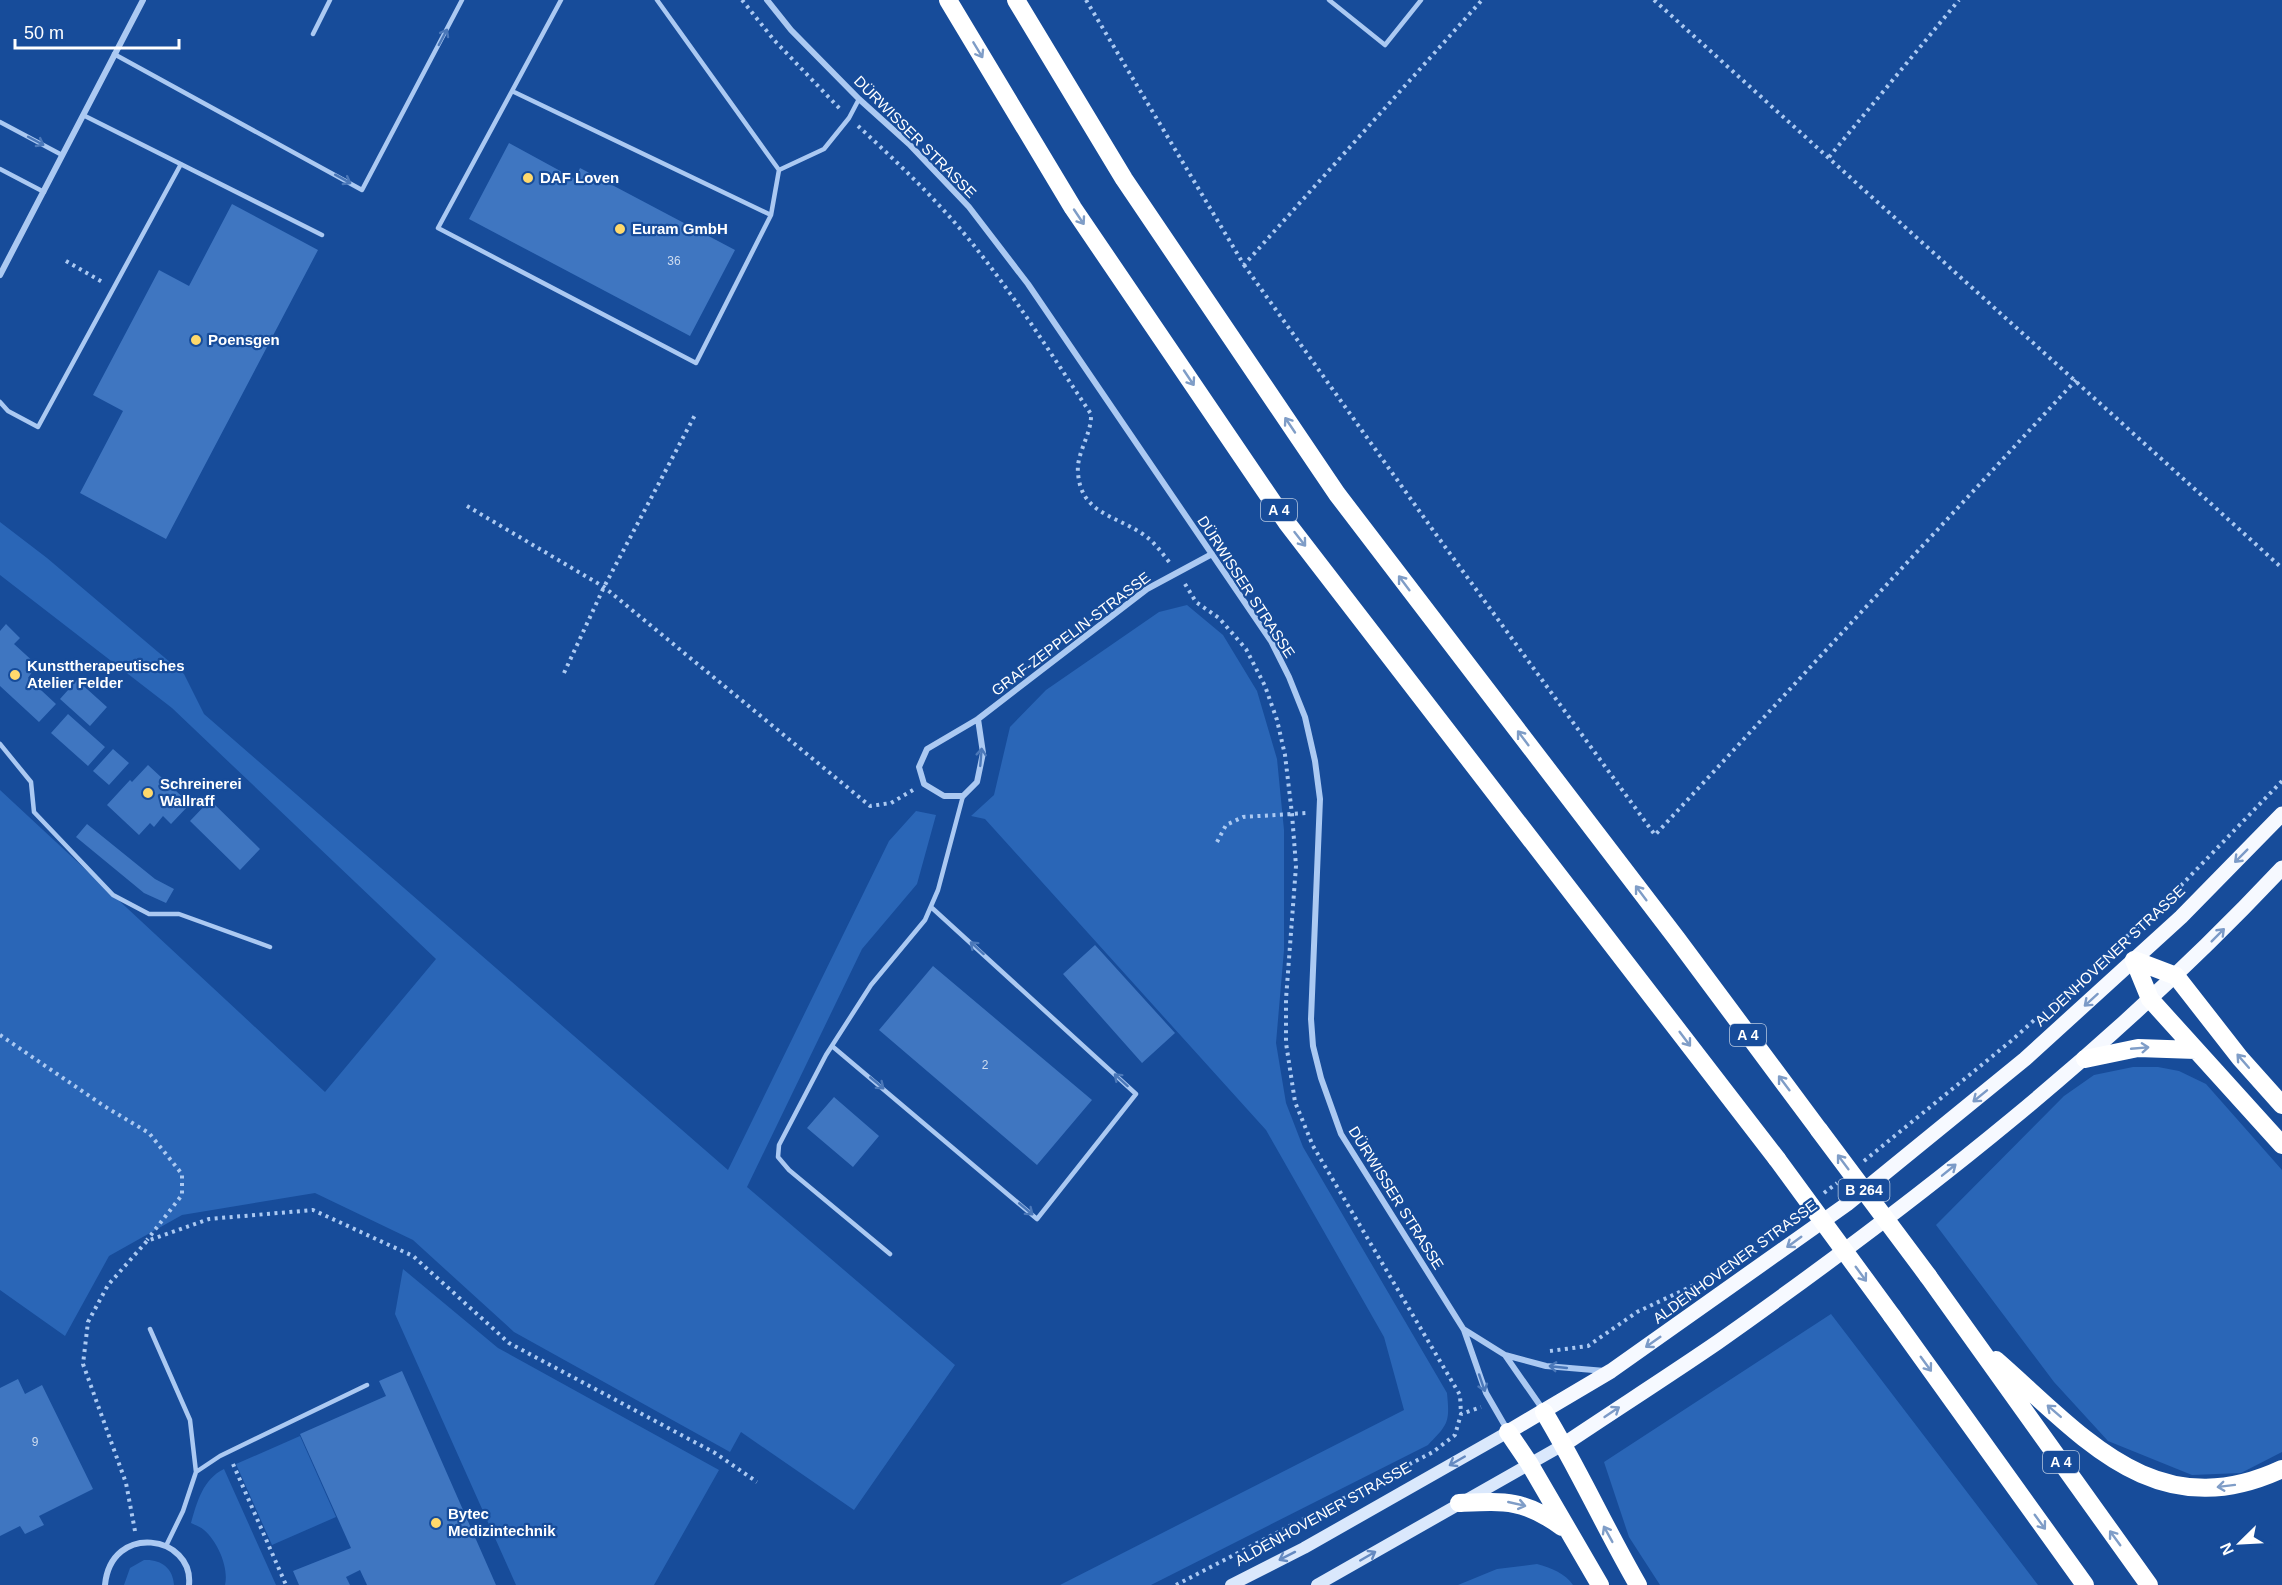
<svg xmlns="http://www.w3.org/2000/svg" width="2282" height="1585" font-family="Helvetica,sans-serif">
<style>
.green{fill:#2a66b7}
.building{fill:#3f76c1}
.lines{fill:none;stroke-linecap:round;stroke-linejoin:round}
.path{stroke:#abc9f2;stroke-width:4;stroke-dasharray:3 4.5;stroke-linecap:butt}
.lane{stroke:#abc9f2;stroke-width:4.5}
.street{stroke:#abc9f2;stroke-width:6}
.secondary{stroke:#dae8fc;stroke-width:12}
.primary{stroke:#f6f9ff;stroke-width:15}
.highway{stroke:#fff;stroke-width:18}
.highway-bridge{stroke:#fff;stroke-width:18}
.oneway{stroke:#4b78b9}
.oneway2{stroke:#7f9dc7}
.oneway3{stroke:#7b9ac7}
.oneway4{stroke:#658ac1}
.poi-dot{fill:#ffd96c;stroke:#174c9a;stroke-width:2}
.labels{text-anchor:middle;stroke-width:4.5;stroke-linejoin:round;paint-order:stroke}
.number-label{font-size:12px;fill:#cfddf0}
.shield{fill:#174c9a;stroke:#b9c9e1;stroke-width:1.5}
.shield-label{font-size:14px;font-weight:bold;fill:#fff}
.street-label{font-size:15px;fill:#fff;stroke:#174c9a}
.poi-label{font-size:15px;font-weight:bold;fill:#fff;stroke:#174c9a;text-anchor:start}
</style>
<rect width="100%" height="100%" fill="#174c9a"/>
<path class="green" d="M0,522L47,558L184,674L204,714L728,1170L889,841L916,811L936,815L917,884L862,949L747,1187L955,1365L854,1510L741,1432L730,1452L514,1332L413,1240L315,1193L182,1215L109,1256L65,1336L0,1290V790L325,1092L436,959L172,708L0,575Z
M1187,605L1223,635L1257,691L1277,759L1284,830V950L1276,1043L1286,1103L1303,1147L1447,1393C1450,1423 1448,1424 1428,1445L1151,1585H1060L1404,1410L1384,1337L1266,1130L985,819L971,816L994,795L1010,727L1046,690L1159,612Z
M2133,1067H2158L2179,1071L2206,1084L2282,1170V1452L2241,1473L2192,1475L2108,1441L2054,1382L1936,1225L2064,1096L2094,1075Z
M403,1269L498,1348L719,1470L654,1585H516L395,1314Z
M1831,1314L2038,1585H1660L1629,1537L1604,1462Z
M300,1436L336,1517L272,1545L236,1464Z
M224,1469L276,1585H225C229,1568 218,1542 204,1530C201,1527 195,1525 191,1523C197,1502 203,1479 224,1469Z
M144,1560C161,1559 173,1568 174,1585H124L130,1568Z
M1537,1564C1551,1568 1565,1573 1573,1585H1458L1497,1569Z"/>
<path class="building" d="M509,143L575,179L580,168L735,250L690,336L469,219Z
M232,204L318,250L166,539L80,493L123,411L93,395L159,270L189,286Z
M6,624L20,638L14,644L37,665L28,678L56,704L39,722L0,686V631Z
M77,680L107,707L90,726L60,699Z
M68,714L105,747L88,766L51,733Z
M113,749L129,763L109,785L93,771Z
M148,765L190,804L171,824L163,816L154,827L150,823L139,835L107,805L130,780L132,782Z
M210,800L260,849L240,870L190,821Z
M87,824L155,879L174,889L166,903L144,893L76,837Z
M1095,945L1175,1033L1142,1063L1063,974Z
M933,966L1092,1100L1037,1165L879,1030Z
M834,1097L879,1136L853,1167L807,1128Z
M402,1371L496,1585H367L360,1570L346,1577L350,1585H299L293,1571L351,1548L300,1434L386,1396L379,1381Z
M18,1379L25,1394L42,1385L93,1489L39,1516L44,1525L25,1534L20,1526L0,1536V1388Z"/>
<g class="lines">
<path class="path" d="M742,0L774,40L841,110
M1086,0L1244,265L1482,0
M1654,0L2282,568
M858,126C896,161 934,197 967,237C1013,293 1051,354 1091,414C1092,434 1076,453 1078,473C1081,513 1114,515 1141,533C1154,541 1161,552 1170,563
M1829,157L1959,0
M66,261L104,283
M1244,265L1435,533L1655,835L2076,380
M467,506L604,587L870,806L891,803L913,790
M1185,584L1196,602L1219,618L1246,649L1265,686L1277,720L1285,755L1292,814L1296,866L1286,999V1043L1295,1102L1313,1146L1460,1395L1461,1414
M564,673L604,587L695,415
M1217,842L1226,825L1243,817L1307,813
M0,1035L104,1106L149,1133L182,1174V1195L147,1240
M1864,1161L2011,1041L2167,900L2282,781
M1824,1193L1837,1183
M1774,1231L1794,1216
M1550,1351L1588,1346L1637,1312L1707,1279
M233,1464L286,1585
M135,1531L126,1483L83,1364L88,1322L108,1285L147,1241L209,1219L313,1210L413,1256L509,1343L715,1453L757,1482
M1176,1585L1433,1452L1455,1435L1461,1414L1481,1407"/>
<path class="lane" d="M657,0L779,170
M1329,0L1385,45L1421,0
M313,34L330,0
M114,54L362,190L462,0
M512,91L561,0
M83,115L322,235
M0,122L62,155
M0,169L44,192
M771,215L512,91L438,228L696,363L771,215L779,170L824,149L849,118L859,99
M0,402L8,411L38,427L181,164
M0,744L31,782L34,812L113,895L149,914H179L270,947
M832,1046L1037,1219L1136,1094L931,907
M890,1254L789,1170L778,1157L779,1145L826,1055L871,985L925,920L938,890L963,796
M150,1329L190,1420L196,1472L183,1511L166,1546
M196,1472L220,1456L367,1385"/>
<path class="street" d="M767,0L791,30L859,99L909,144L969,207L1028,284L1271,641L1289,677L1305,717L1315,761L1320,799L1311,1019L1313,1046L1321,1078L1341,1134L1464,1330L1486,1393L1508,1431
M0,275L143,0
M978,719L983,753L977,782L963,796H944L924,784L919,767L927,749L978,719L1147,589L1212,554
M1465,1330L1505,1355L1544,1411
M1505,1355L1546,1366L1605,1371
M105,1585C111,1522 194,1535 189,1585"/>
<path class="secondary" d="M1231,1585L1304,1548L1508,1432
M1317,1585L1563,1445"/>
<path class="primary" d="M1508,1432L1611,1371L1847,1204L2025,1059L2181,917L2282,814
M1563,1445C1615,1410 1667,1377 1718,1342C1919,1200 2113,1048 2282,868"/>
<path class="highway" d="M948,0L1073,208L1287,523L1777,1159
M1016,0L1124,179L1337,494L1677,939L1819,1130
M2134,960L2150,999L2282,1145
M2134,960L2176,976L2240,1058L2282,1105
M2085,1059L2138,1048L2196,1050
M1928,1276L2149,1585
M1892,1316L2085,1585
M1996,1360C2083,1436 2155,1528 2282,1469
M1544,1412C1578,1468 1605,1528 1638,1585
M1508,1432L1529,1463L1600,1585
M1459,1503C1504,1501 1524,1499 1562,1527"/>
<path class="highway-bridge" d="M1819,1130L1928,1276
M1777,1159L1892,1316"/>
</g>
<defs><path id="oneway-shaft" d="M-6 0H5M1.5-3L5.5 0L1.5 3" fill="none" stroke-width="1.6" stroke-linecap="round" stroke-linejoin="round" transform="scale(1.5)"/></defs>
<g class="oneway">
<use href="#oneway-shaft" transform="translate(443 37) rotate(-62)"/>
<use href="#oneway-shaft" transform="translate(36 141) rotate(28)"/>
<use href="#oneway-shaft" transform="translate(343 179) rotate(29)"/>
<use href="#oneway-shaft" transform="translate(981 757) rotate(-85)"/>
<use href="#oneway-shaft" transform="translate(977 948) rotate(-138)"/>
<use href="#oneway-shaft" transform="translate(1121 1080) rotate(-138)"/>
<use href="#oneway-shaft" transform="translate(877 1083) rotate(40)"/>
<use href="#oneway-shaft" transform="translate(1026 1209) rotate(40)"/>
<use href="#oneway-shaft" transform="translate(1558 1367) rotate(-174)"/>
<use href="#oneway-shaft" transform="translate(1482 1383) rotate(71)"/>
</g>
<g class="oneway2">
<use href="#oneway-shaft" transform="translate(978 50) rotate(59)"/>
<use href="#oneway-shaft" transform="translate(1079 217) rotate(56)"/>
<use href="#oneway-shaft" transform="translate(1189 378) rotate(56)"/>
<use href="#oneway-shaft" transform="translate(1290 425) rotate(-124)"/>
<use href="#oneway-shaft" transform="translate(1300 539) rotate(52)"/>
<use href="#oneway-shaft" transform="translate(1404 583) rotate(-127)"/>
<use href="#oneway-shaft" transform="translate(1523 738) rotate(-127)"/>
<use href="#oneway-shaft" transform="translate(1641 893) rotate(-127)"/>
<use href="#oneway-shaft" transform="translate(1685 1039) rotate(53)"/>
<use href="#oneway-shaft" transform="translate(2140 1048) rotate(-5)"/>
<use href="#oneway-shaft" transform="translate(2243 1061) rotate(-131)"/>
<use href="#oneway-shaft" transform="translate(1784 1083) rotate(-127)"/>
<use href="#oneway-shaft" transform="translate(1843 1162) rotate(-127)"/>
<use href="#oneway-shaft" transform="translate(1861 1274) rotate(54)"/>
<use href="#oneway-shaft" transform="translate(1926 1364) rotate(54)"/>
<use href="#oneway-shaft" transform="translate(2054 1411) rotate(-139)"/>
<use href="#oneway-shaft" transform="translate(2226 1486) rotate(173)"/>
<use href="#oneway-shaft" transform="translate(1517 1504) rotate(13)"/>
<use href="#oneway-shaft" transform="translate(2040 1522) rotate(54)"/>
<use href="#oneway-shaft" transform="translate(1608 1534) rotate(-119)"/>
<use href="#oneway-shaft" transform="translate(2115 1538) rotate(-126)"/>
</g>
<g class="oneway3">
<use href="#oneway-shaft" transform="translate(2241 856) rotate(135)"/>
<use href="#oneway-shaft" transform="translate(2218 935) rotate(-45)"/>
<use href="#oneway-shaft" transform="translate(2091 1000) rotate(138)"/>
<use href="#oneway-shaft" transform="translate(1980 1096) rotate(141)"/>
<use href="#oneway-shaft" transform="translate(1949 1170) rotate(-39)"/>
<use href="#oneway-shaft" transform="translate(1794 1242) rotate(144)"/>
<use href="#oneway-shaft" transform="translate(1653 1342) rotate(145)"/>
<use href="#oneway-shaft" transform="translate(1612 1412) rotate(-34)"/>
</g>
<g class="oneway4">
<use href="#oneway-shaft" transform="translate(1457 1461) rotate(150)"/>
<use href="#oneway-shaft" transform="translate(1287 1556) rotate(153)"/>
<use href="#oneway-shaft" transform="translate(1368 1556) rotate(-30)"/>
</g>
<g class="poi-dot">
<circle cx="528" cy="178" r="6"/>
<circle cx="620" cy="229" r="6"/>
<circle cx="196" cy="340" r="6"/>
<circle cx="15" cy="675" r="6"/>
<circle cx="148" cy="793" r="6"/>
<circle cx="436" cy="1523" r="6"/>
</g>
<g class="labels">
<g class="number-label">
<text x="674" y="265">36</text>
<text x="985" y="1069">2</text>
<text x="35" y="1446">9</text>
</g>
<g class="shield">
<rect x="1261" y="499" width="36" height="22" rx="4.5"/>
<rect x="1730" y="1024" width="36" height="22" rx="4.5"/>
<rect x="1838.5" y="1179" width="51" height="22" rx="4.5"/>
<rect x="2043" y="1451" width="36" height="22" rx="4.5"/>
</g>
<g class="shield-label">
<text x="1279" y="515">A 4</text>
<text x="1748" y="1040">A 4</text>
<text x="1864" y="1195">B 264</text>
<text x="2061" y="1467">A 4</text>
</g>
<g class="street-label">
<text transform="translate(915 137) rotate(45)" y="5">DÜRWISSER STRASSE</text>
<text transform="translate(1246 587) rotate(57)" y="5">DÜRWISSER STRASSE</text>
<text transform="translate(1071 634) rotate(-37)" y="5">GRAF-ZEPPELIN-STRASSE</text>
<text transform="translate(2110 956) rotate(-43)" y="5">ALDENHOVENER STRASSE</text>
<text transform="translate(1396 1198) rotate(58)" y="5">DÜRWISSER STRASSE</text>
<text transform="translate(1735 1262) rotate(-36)" y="5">ALDENHOVENER STRASSE</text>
<text transform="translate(1323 1514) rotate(-29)" y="5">ALDENHOVENER STRASSE</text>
</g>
<g class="poi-label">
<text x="540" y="183">DAF Loven</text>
<text x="632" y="234">Euram GmbH</text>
<text x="208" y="345">Poensgen</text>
<text x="27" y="671">Kunsttherapeutisches<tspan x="27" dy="17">Atelier Felder</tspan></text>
<text x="160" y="789">Schreinerei<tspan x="160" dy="17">Wallraff</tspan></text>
<text x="448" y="1519">Bytec<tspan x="448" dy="17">Medizintechnik</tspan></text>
</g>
</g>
<g transform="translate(2240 1543) rotate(246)" stroke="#174c9a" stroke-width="4.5" paint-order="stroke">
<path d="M0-4.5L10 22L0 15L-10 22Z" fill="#ffffff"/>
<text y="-9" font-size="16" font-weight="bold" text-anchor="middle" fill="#ffffff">N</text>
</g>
<path d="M15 39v9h164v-9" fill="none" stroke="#ffffff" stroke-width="3"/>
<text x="24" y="39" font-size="18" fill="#ffffff" stroke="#174c9a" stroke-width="4.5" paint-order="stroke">50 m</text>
</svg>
